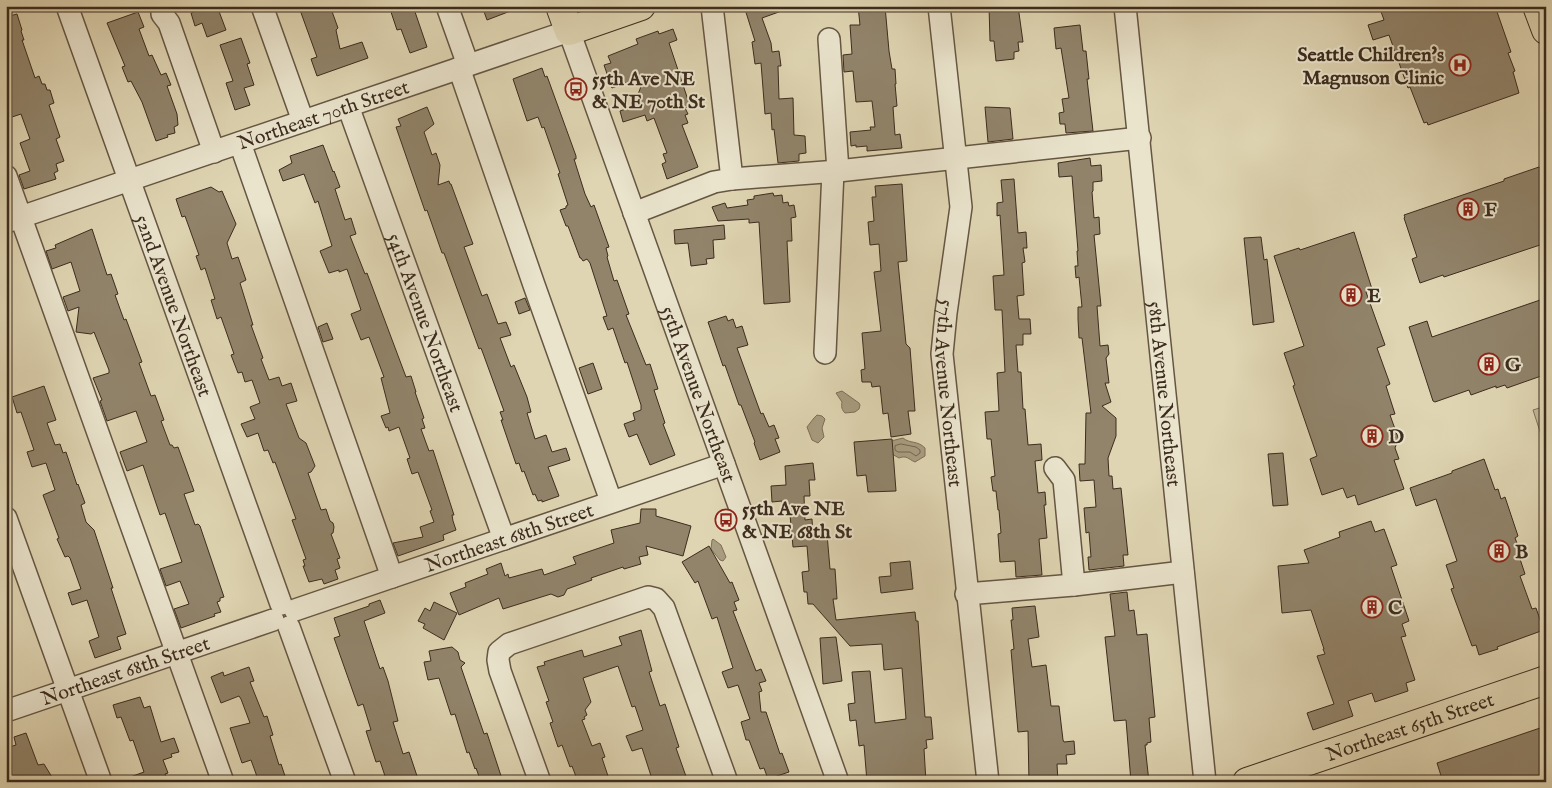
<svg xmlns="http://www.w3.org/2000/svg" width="1552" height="788" font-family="'IM FELL English',serif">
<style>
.pitch{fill:#c3b899;stroke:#80725c}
.water{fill:#a89c80;stroke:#7d6f59}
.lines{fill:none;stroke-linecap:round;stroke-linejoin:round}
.shore{stroke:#72644f;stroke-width:1}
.building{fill:#91846b;stroke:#3c2c1e}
.minor-casing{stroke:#655643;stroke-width:24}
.major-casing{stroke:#3c2c1e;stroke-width:30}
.minor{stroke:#eae4cd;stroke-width:21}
.major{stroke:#dfd5b2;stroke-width:28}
.labels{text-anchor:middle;stroke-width:4;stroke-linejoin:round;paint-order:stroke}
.poi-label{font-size:20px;font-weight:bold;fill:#3c2c1e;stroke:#eae4cd;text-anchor:start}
.street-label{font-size:20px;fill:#3c2c1e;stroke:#eae4cd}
</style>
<rect width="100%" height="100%" fill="#dfd5b2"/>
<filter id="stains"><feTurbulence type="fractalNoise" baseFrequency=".004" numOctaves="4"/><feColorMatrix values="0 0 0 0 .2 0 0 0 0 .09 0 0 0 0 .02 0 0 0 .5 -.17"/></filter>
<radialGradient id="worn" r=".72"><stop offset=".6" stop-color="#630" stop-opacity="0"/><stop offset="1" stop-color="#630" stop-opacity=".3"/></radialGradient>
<path class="pitch" d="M1546,406V450L1533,410Z"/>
<path class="water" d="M842,391L859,403L860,405L859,409L855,412L845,413C842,410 841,407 842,402L836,393Z
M817,415L822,416L825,419L822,428L824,437L818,443L812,440L807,427L814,418Z
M903,438C910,444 917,440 925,448V456L915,462C908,459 907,455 899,458L892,454L891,441Z
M713,539L721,545L726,557L723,561L720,560L711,549L712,540Z"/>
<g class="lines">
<path class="shore" d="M901,444L916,447L920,450V453L916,456L910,452H898L895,450V446Z"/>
</g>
<path class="building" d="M208,6H217L226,30L207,37L202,23L195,26L191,13Z
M310,6H330L338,28L336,30L340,49L362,42L368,58L317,76L311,59L317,57L300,10Z
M389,6H413L427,47L410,53L401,29L397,30Z
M482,6H521V7L487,20Z
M744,6H790V8L762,18L771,43L772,52L779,51L781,66H778L779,99L793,98L794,135L805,136L806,153L799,154V161L778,163L774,129L772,130L771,113L765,114L761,63L755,64L752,42L755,41Z
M858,6H885L889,51L892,69H895L896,84H895L897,106L893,107L895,135L900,134L902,148L867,151V146L856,147V145L851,146L850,132L871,130L870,127H875L872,101L856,102L853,71L844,72L843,55L852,54L850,25H860Z
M989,6H1018L1023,42H1018L1019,51L1014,52V59L996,61L994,41H990Z
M1379,6H1495L1511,52L1508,53L1515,71L1513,72L1519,93L1428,125L1427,122L1424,123L1410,87L1408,88L1389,35L1373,40L1368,25L1384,20Z
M138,12L144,27L139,29L149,56L152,55L161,75L166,73L171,85L167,86L177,114L178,125L174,127L175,133L167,135L168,137L156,141L142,102L131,81L128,82L122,67L125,66L107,23Z
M17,14L22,30L21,31L24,40H22L35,78L39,76L42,84H45L47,90H50L54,103L49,105L60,137L56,139L64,161L56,164L58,171L54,173L56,179L24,189L19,175L30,171L20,143L30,139L21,114L6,119V17Z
M1080,25L1083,51H1086L1089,79H1087L1093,131L1066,133L1065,124H1060L1059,113L1064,112L1062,99L1069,98L1061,48L1056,49L1054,28Z
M673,29L677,40L669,43L690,106L685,108L688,114L685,115L688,123L682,125L698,167L667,179L662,164L666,162L663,154L667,153L654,118L647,121L645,115L623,122L620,111L640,104L637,97L645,76L612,88L604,65L611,63L608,56L638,44L636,39L658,31L659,34Z
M241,38L250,63L247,64L254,85L244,88L250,105L235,110L226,83L233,81L220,45Z
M542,68L545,77L547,76L576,156V159H574L585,194L591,207L594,205L609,247L606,248L608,256L607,257L614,281L617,280L629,314L626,315L646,365L650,364L658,389L654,390L665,423L663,424L675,455L650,465L637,434L629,437L624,424L635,420L633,413L641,410V405L627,362L625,363L613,328L608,330L603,317L607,316L590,263L587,259L583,261L581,258H580L568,226H566L560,210L566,208V206L568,205L558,174L560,173L545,130L544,127L542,128L538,117L527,121L513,79Z
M427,107L434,124L424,132L432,155L436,153L440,165L438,185L449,181L450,184H451L473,244L464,247L482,296L487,294L498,324L506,322L511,335L500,338L511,367L514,365L527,397L531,412L527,413L535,439L546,435L552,452L566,448L570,460L548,467L559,496L542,502V500L538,501L535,494L533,495L524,471L522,472L519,463L516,464L501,420H503L500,412L504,411L484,356L481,348L479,349L444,253H442L427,210L425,211L396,127L401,126L398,119Z
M985,107L1010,108L1013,139L988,142Z
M323,145L333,172L334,171L340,187L335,189L345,220L351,218L356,234L350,236L365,274L367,273L406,377L411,376L416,392H415L424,418L422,419L425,428L421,429L429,451L433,450L454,515H452L453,521L456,530L443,535L444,540L398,556L393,543L423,537L420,527L434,522L430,511L432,510L418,472L412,474L407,459L410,458L399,427L389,431L388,427L386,428L381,416L390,413L381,378L384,377L369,337L361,340L351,314L361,310L347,269L339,272V270L329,273L320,251L332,246L318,201L315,203L304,174L283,181L279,170L292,163L290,156Z
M1090,158L1091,166L1101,165L1102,181L1093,182V191L1092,192L1094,218L1099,217L1100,234L1094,235L1101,306H1097L1100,346L1108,345L1109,354L1106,358L1109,383H1105L1111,402L1102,406L1116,418V436L1108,458L1109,476H1112L1113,489L1121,488L1128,555H1123L1124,566L1089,570L1088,557H1091L1089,532L1086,533L1084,508L1096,507L1094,480L1080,481L1079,464H1085L1086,413H1091L1082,338H1079L1078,319V307H1082L1079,277L1076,278L1075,266H1078L1077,251H1078L1072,176L1059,177L1058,163Z
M1546,166V243L1444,277L1443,275L1420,283L1412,259L1417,257L1404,218L1405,217L1404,215L1492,185L1504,181V179L1539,167L1540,168Z
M1014,179L1018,233L1026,232L1027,248H1023L1025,262L1022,263L1024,295L1017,296L1019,319H1030L1031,334H1023V345H1016L1018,372H1021L1023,409H1025L1028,445L1041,444L1042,460L1035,461L1038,493L1045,492L1046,505H1044L1047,538L1039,539L1042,575L1016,577L1015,561L1000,562L998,534L1001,533L999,510H998L996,491H993L991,477L995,476L991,439H987L985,412L999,411L997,373L1005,372L1002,310H995L993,276L1004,275L1000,215L997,216V203L1003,202L1001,180Z
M902,184L907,261L898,262L906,344L910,348L915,411H908L911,434L891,437L888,413L883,414L880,386L872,387L871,382H862L861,370L865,369L862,333L881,331L874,272L881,271L879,244L870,245L868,222L874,221L872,197H876L875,186Z
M211,187L219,192L222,191L236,224L227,243L232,259L238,257L246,280L240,283L253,325H251L263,358L261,359L269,380L279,377L282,386L291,383L297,401L286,404L299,438L306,443L315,466L311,472L308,473L321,510L326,509L330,521L333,523L334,527L333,533L331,534L340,558L337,559L340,568L335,570L338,579L324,584L322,579L309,582L303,566H305L303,560L306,559L292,520L296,519L275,462L273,463L268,450L264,451L258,433L247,437L241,424L255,419L250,407L260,403L252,380L245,382L242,372L238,373L231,355L234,354L221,317L217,319L211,300L215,299L205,268L201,270L196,256L199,255L185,216L182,217L176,199Z
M773,193L774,196L782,195L783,203L788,202L789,206L794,205L796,217L791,218L792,241H787L790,302L764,304L759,222L749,223V219L718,221L712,207L725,203L727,208L748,205L747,200L754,199V196Z
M724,225L725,239L713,240L714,258L706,259L707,264L691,266L688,243L675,244L674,230Z
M92,229L107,275L111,274L118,294L115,295L124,320L126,319L142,362L139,363L151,396L155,395L164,420L161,421L170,445H172L174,448L178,447L185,466L194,491L184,494L195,525L198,524L200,526L224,597L220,598V601L217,602L221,612L214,614L215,616L181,628L174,609L189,604L180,581L166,586L160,569L182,562L165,513L160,515L143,465L127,471L120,452L147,442L136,411L107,421L100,401L102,400L93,378L109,373V370L94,332L91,334L76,332L79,307L68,311L63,297L80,291L71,262L52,269L46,251L56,248L55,245Z
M1354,232L1372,289L1366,292L1385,345L1377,348L1390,384L1386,386L1395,414L1390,415L1400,443L1396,445L1395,448L1399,459L1394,460L1404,489L1358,505L1355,495L1347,498L1343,488L1322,495L1310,459L1317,456L1293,386L1295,385L1284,353L1304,346L1274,256L1299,248L1300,250Z
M1261,237L1264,260L1267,259L1274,322L1253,325L1244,238Z
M525,298L530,310L519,314L515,302Z
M1546,298V373L1544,374V375L1507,388L1505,385L1496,388V386L1471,395L1469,390L1435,402L1433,401L1409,327L1427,321L1432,337Z
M726,316L728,321L733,319L736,328L742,326L748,345L737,348L761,414L763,413L769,427L774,425L779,438L775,439L780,452L760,460L754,443L755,442L741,405H739L725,365L723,366L708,322Z
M327,323L333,339L323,342L318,327Z
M593,363L602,389L588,394L579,368Z
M44,386L56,420L47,423L55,445L60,444L63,453L66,452L77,485L78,484L85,503L81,505L86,522L94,530L113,588H111L126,634L117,637L121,649L95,658L89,641L99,637L87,600L72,605L68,593L81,589L70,558L68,556L65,557L57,539L59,538L43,495L55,490L46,463L32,467L27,452L34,450L21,412L17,413L12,397Z
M892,439L896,491L868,492L866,475L857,476L854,442Z
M1283,453L1288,505L1273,506L1268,454Z
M1484,459L1495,490L1498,489L1501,499L1505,497L1518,536L1515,538L1518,546L1516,547L1525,574L1520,576L1532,609L1536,608L1543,628L1540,629L1541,631L1497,647L1498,649L1479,655L1476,645L1472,646L1451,589L1454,588L1446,565L1457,561L1436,499L1416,506L1410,488L1452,473V471Z
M813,463L815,480H809L810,496H804L805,520L812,519L813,535L827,534L830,569H835L837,599H833L836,620L915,612L916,621H918L925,717H931L933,739L926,740L927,748L924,749L926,782H867L864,745L859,746L856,720L850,721L848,704L855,703L852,672L870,671L875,723L906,719L902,668L884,670L882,644L850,646L813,604H808L807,592H804L802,572L809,571L807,546L793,547L790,515L783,516L782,501L772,502L771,486L786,485L785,466Z
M641,509H656V516L691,526L683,556L646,546L648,555L639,557L641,564L624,569L623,567L591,578L592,580L567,589L564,595L558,597L551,594L503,609L499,598L459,615L450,593L466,587L465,583L488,574L486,569L501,563L505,576L508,574L509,578L542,569L544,575L576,564L573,557L614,543L611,530L640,523Z
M1371,521L1375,532L1384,529L1397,565L1391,567L1409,621L1402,624L1406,636L1401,637L1415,680L1406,683L1408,691L1375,702L1372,693L1348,701L1353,716L1313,730L1307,713L1334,704L1317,656L1325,654L1323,649H1324L1311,610L1282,613L1278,566L1309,563L1304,550L1340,537L1339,532Z
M709,546L730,583L732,582L739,600L734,602L737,610L733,611L756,671L761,669L766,681L759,683L762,691L759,692L761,712H766L780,754L782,753L789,772L768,779L764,768L760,769L749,740H746L741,722L750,719L738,685L728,688L722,672L733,668L717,617L712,619L698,581L695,583L682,562Z
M910,561L913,589L881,593L879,577L891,576L890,563Z
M1127,592L1129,611L1134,610L1137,635L1147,634L1155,717L1149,718L1151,742L1147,743V745H1145L1149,782H1131L1126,720L1114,721L1105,637L1115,636L1110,594Z
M380,600L385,613L364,621L380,669L383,667L388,681L398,721L393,722L403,754L409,752L419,782H387L380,761L376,762L366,731L371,730L363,704L358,706L334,638L340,636L334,618L369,606V604Z
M434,602L457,613L444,640L423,628L425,624L418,621L425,608L430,611Z
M1035,606L1039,637L1028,639L1032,667L1046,665L1051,706H1059L1063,740L1064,742L1074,741L1075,754L1066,755L1067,764H1057L1058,782H1029L1028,731L1018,732L1011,650L1014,649L1011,620H1013L1012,608Z
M641,630L652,671L649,672L660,706L665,704L679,747L676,748L688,782H653L642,748L632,751L626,736L643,730L635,706L632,707L618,666L583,678L591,702L585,710L587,715L584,717L585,719L582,720L592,746L600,743L605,757L602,758L610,782H578L572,766L570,767L562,745L558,747L550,723L553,722L546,702L549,701L537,667L545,665L544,662L582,650L584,657L622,645L619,637Z
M836,637L842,681L823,684L820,638Z
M452,647L458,652L460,660L465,663L461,667L462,670L484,734L487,733L503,782H481L476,768L475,769L469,752L467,753L455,714L451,715L439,678L428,680L424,662L431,661L429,651Z
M249,667L254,681L250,682L264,717L267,716L273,735L270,736L279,765L281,764L287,782H259L251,760L242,763L230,728L250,723L241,699L239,696L221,703L211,677L223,672L224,676Z
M140,697L144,708L150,706L161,742L174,738L179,752L171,754L172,757L163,760L168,773L165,774L168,782H123L122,780L144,772L133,740L130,741L121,717L117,718L113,705Z
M1546,726V782H1443L1437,763Z
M26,733L38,765L44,764L55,782H6V748L16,745L14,737Z"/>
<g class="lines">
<g class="minor-casing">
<g id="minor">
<path id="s1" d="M67,6L281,604"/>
<path d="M262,6L303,121"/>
<path d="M447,6L468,65"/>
<path d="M712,6L732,179"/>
<path id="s2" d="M939,6L961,207L946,313L942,354L988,782"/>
<path id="s3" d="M1125,6L1205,782"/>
<path d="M162,14L169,23L214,152"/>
<path d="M829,39L838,171"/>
<path d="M459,68L534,285L611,501"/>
<path id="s4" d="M348,106L504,539"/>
<path d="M240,143L392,577"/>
<path d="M6,176L223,782"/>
<path d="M634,213L714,182L732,179L838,171L1140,138"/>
<path id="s5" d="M6,222L569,31L838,782"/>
<path d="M825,353L833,171"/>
<path d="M1055,468L1064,480L1074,585"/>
<path d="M6,518L101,782"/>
<path d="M966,594L1074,585L1183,572"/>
<path id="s6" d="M295,610L724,464"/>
<path d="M289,627L345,782"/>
<path id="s7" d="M6,711L273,620"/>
<path d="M540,782L500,671L498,660L499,652L509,644L648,597L656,599L664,608L727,782"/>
</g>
</g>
<g class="major-casing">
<g id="major">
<path d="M560,6L569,31L641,6"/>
<path d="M1537,6L1546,30"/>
<path id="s8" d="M1247,782L1546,680"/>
</g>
</g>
<use href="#minor" class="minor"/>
<use href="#major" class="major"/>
</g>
<defs>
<g id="hospital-ring" transform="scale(1.125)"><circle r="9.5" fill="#eae4cd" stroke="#8f2418" stroke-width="1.5"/><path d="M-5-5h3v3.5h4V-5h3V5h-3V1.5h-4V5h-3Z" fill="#8f2418"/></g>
<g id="bus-ring" transform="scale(1.125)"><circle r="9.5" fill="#eae4cd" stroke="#8f2418" stroke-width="1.5"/><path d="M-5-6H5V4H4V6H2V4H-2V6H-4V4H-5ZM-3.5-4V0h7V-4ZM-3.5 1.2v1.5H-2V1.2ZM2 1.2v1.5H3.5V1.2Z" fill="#8f2418"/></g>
<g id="building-ring" transform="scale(1.125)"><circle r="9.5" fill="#eae4cd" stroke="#8f2418" stroke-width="1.5"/><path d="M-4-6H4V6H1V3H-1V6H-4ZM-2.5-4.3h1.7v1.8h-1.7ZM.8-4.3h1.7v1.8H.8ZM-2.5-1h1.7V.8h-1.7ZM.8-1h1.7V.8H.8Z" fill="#8f2418"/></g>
</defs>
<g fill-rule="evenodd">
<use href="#hospital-ring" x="1460" y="65"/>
<use href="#bus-ring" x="576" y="89"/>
<use href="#building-ring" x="1468" y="209"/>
<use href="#building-ring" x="1351" y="295"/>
<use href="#building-ring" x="1489" y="364"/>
<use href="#building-ring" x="1372" y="436"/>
<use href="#bus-ring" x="726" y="520"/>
<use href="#building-ring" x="1499" y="551"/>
<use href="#building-ring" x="1372" y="607"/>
</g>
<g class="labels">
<g class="poi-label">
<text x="1444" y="61" text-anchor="end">Seattle Children's<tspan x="1444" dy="23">Magnuson Clinic</tspan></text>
<text x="592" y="85">55th Ave NE<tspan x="592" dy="23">&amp; NE 70th St</tspan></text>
<text x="1484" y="216">F</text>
<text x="1367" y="302">E</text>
<text x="1505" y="371">G</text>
<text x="1388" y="443">D</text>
<text x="742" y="515">55th Ave NE<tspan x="742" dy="23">&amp; NE 68th St</tspan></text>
<text x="1515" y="558">B</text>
<text x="1388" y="614">C</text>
</g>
<g class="street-label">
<text dy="7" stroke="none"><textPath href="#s5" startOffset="335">Northeast 70th Street</textPath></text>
<text dy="7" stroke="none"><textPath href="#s1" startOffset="318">52nd Avenue Northeast</textPath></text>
<text dy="7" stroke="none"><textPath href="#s4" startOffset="230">54th Avenue Northeast</textPath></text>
<text dy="7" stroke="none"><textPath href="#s5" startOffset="980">55th Avenue Northeast</textPath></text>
<text dy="7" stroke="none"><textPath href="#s2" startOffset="390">57th Avenue Northeast</textPath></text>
<text dy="7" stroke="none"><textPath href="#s3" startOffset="390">58th Avenue Northeast</textPath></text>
<text dy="7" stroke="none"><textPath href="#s6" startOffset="226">Northeast 68th Street</textPath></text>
<text dy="7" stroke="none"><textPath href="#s7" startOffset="126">Northeast 68th Street</textPath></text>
<text dy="7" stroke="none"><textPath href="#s8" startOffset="172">Northeast 65th Street</textPath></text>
</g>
</g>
<rect width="1552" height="788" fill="none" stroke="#dfd5b2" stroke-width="25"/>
<rect x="8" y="8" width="1537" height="773" fill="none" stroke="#3c2c1e" stroke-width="2.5"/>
<rect x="12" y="12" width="1527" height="763" fill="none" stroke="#3c2c1e"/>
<rect width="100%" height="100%" filter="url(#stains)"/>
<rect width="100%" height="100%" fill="url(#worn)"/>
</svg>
